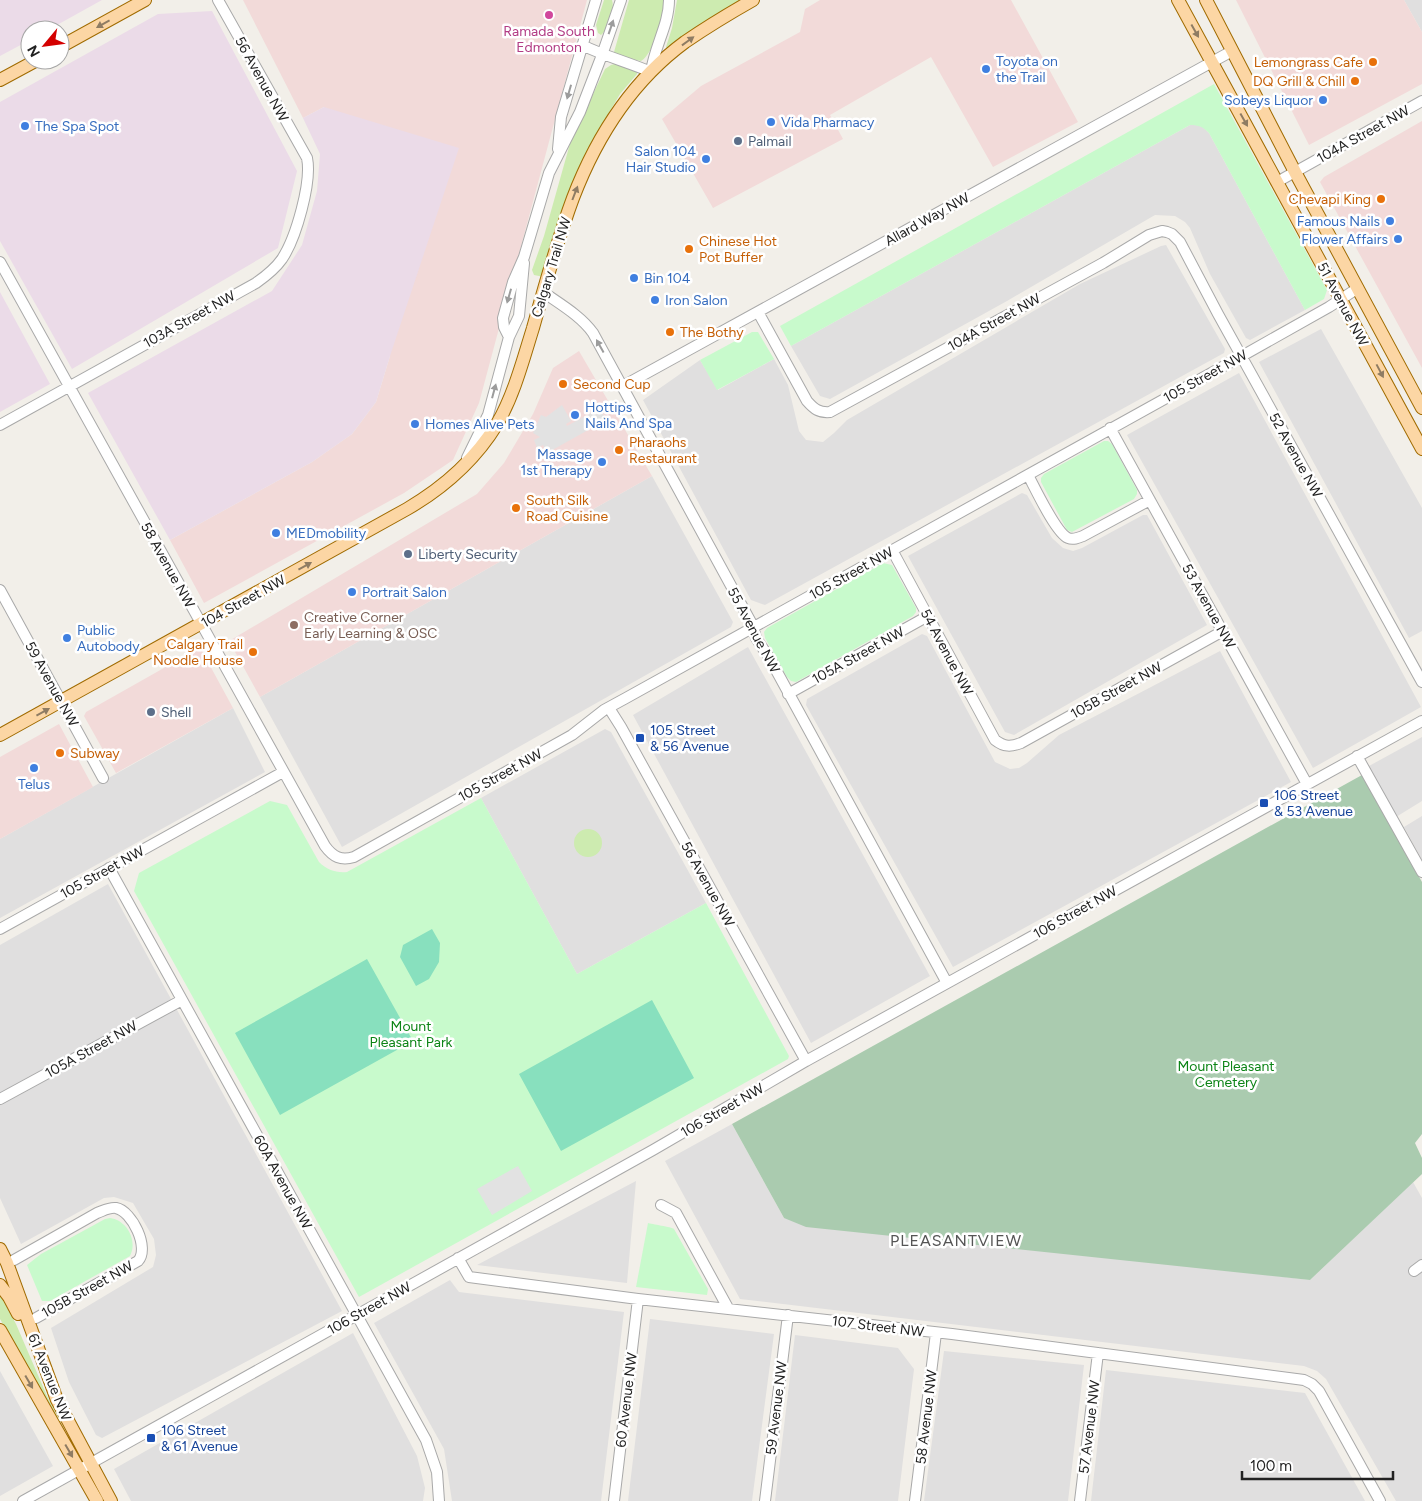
<svg xmlns="http://www.w3.org/2000/svg" width="1422" height="1501" font-family="Figtree,sans-serif">
<style>
.residential{fill:#e0dfdf}
.commercial{fill:#f2dad9}
.industrial{fill:#ebdbe8}
.grass{fill:#cdebb0}
.cemetery{fill:#aacbaf}
.park{fill:#c8facc}
.pitch{fill:#88e0be}
.parking{fill:#e2e2e2}
.lines{fill:none;stroke-linecap:round;stroke-linejoin:round}
.minor-casing{stroke:#a9a9a9;stroke-width:12}
.major-casing{stroke:#a06b00;stroke-width:14}
.minor{stroke:#fff;stroke-width:10}
.major{stroke:#fcd6a4;stroke-width:12}
.oneway{fill:#8f7c63}
.oneway2{fill:#9c9c9c}
.hotel-dot{fill:#d1479c;stroke:#fff;stroke-width:2}
.food-dot{fill:#e8710a;stroke:#fff;stroke-width:2}
.shop-dot{fill:#3f7fe0;stroke:#fff;stroke-width:2}
.service-dot{fill:#5c6f8a;stroke:#fff;stroke-width:2}
.education-dot{fill:#8d6e63;stroke:#fff;stroke-width:2}
.transit-dot{fill:#1a4fb4;stroke:#fff;stroke-width:2}
.labels{text-anchor:middle;stroke-width:5;stroke-linejoin:round;paint-order:stroke}
.hotel-label{font-size:14px;fill:#b23c85;stroke:#fff}
.shop-label{font-size:14px;fill:#366cbe;stroke:#fff;text-anchor:start}
.food-label{font-size:14px;fill:#c56008;stroke:#fff;text-anchor:start}
.street-label{font-size:14px;fill:#222;stroke:#fff}
.service-label{font-size:14px;fill:#4e5e75;stroke:#fff;text-anchor:start}
.education-label{font-size:14px;fill:#785e54;stroke:#fff;text-anchor:start}
.transit-label{font-size:14px;fill:#164399;stroke:#fff;text-anchor:start}
.park-label{font-size:14px;fill:#0c8416;stroke:#fff}
.quarter-label{font-size:16px;letter-spacing:1px;fill:#555;stroke:#fff}
</style>
<rect width="100%" height="100%" fill="#f2efe9"/>
<path class="residential" d="M1404,0H1422V32Z
M1190,125H1197L1203,127L1209,133L1305,310L1250,340L1246,338L1210,274L1190,228L1185,222L1175,216L1155,215L1007,301L830,399L820,396L791,346Z
M1166,245L1225,349L1224,353L765,605L751,600L643,400L700,360L718,390L774,359L788,385L799,431L806,440L823,442L834,433L847,420L1080,284L1161,246Z
M1321,329L1422,508V631L1409,638L1259,362Z
M1239,373L1421,707L1313,768L1127,435Z
M652,476L733,622L731,627L342,847L260,697Z
M1022,493L1027,495L1052,538L1063,548L1073,551L1082,548L1143,515H1147L1207,625L1014,735L1005,732L908,556Z
M922,634L927,636L995,762L1010,769L1019,768L1027,763L1059,735L1220,651L1291,782L953,967L806,705L807,699Z
M748,647L930,976L811,1043L633,715Z
M233,708L265,772L0,918V839Z
M605,729L611,732L706,903L577,974L481,798Z
M1422,737V801L1396,817L1369,766Z
M1422,816V860L1404,827Z
M108,884L342,1311L102,1438L96,1435L69,1382L51,1328L153,1267L156,1255L154,1239L133,1203L114,1197L104,1198L21,1244L0,1198V945Z
M732,1124L784,1218L1310,1280L1413,1182L1422,1198V1501H1396L1326,1379L1317,1371L1304,1366L740,1299L665,1161Z
M636,1181L627,1283L477,1265Z
M450,1280L459,1292L624,1312L601,1501H452L444,1449L374,1323Z
M650,1319L774,1334L752,1501H628Z
M353,1333L417,1456L425,1488L423,1501H131L114,1469Z
M795,1335L898,1348L914,1369L898,1501H775Z
M944,1351L1084,1365L1068,1501H924Z
M1106,1370L1305,1393L1365,1501H1091Z
M0,1371L53,1466L0,1496Z"/>
<path class="commercial" d="M243,0H587L479,403L453,460L404,493L204,603L170,540L312,462L352,434L376,402L390,356L324,107L303,118Z
M820,0H1011L1078,122L993,167L931,57L830,115L843,139L713,208L662,119L701,86L800,32L805,9Z
M1236,0H1404L1422,32V84L1309,145Z
M1422,121V368L1320,182L1324,177Z
M579,351L652,476L260,697L229,641L477,494L504,463L533,414L553,368Z
M194,651H202L233,708L116,773L84,716L86,712Z
M59,724L93,787L0,839V757Z"/>
<path class="industrial" d="M0,0H102L48,30H30V40L0,56Z
M212,11L297,171L278,248L72,369L0,241V102L158,14Z
M324,107L459,148L390,356L376,402L352,434L312,462L170,540L88,393L272,291L302,245L317,191L320,154L303,118Z
M0,292L50,384L0,412Z"/>
<path class="grass" d="M604,0H612C615,9 609,29 601,35L598,33L596,25Z
M629,0H666C665,14 653,55 641,61L616,56L614,52Z
M677,0H741L667,49L666,47L672,28Z
M618,63L637,70V74L620,94L600,128L544,277L534,275L532,270L544,236L571,140L605,69L611,65Z
M574 843a14 14 0 1 1 28 0a14 14 0 1 1-28 0Z
M0,1294L16,1324L47,1396L72,1445V1446L0,1319Z"/>
<path class="cemetery" d="M1362,775L1422,882V1134L1415,1143L1422,1158V1174L1310,1280L806,1227L784,1218L732,1124Z"/>
<path class="park" d="M1214,84L1327,290L1324,299L1305,310L1209,133C1203,127 1199,125 1190,125L791,346L780,326Z
M752,332H758L774,359L717,390L700,360Z
M1104,441H1108L1112,444L1137,490V494L1134,499L1072,532L1067,530L1041,482V478L1044,474Z
M883,563L892,565L916,608V612L913,616L796,682L791,681L787,677L765,638L764,632L767,628Z
M481,798L577,974L706,903L789,1056L788,1059L359,1297L134,891L139,873L270,801L287,805L319,862C327,870 336,873 347,872Z
M110,1218C127,1220 138,1241 130,1256L50,1301H42L27,1265L41,1254L105,1219Z
M648,1223C651,1224 672,1227 674,1229L708,1289L707,1295L636,1287Z"/>
<path class="pitch" d="M432,929L440,943L439,962L429,979L416,986L400,957L403,945Z
M367,959L413,1041L280,1115L235,1033Z
M652,1000L694,1078L561,1151L519,1074Z"/>
<path class="parking" d="M562,405L571,421L566,424L567,426L600,408L606,420L547,453L543,445L537,448L534,440L540,437L533,433L541,415L546,417Z
M518,1166L532,1191L492,1215L477,1189Z"/>
<g class="lines">
<g class="minor-casing">
<path id="minor" d="M582,45C604,56 628,62 651,72C654,47 669,25 669,0
M558,149L561,117L596,0
M1277,182L1422,101
M0,262L325,846C333,857 341,861 354,857L572,735L604,710L626,698L1242,356L1329,307L1358,288
M543,292C560,304 581,316 593,333L753,626L756,638L770,659L947,983
M758,312L807,401C814,409 819,413 830,412L1103,263L1149,235L1162,231L1167,232L1172,234L1180,242L1218,314L1422,682
M509,337L504,327L503,318L513,282L524,257L549,173L580,112L602,55L621,0
M623,386L1232,51
M0,425L256,283C266,276 275,269 282,259C296,238 312,182 307,158L218,0
M1110,428L1307,784
M467,458L488,415L509,337L519,316L524,263
M1028,475C1035,488 1056,533 1068,538C1073,540 1078,538 1083,536L1150,500
M892,550L995,740C1004,747 1011,747 1021,743L1223,631
M0,590L103,778
M788,694L928,616
M609,708L621,727L806,1061
M1357,756L1422,872
M109,868L426,1440L437,1472L439,1501
M0,929L283,772
M0,1099L182,1000
M661,1205L676,1213L728,1308
M458,1258L469,1277L638,1299L952,1334L1304,1380L1312,1384L1319,1391L1380,1501
M14,1260L97,1213C103,1211 109,1207 116,1208C132,1211 150,1248 138,1261L36,1318
M1414,1271L1422,1265
M23,1501L653,1150L806,1061L1422,721
M614,1501L638,1299
M765,1501L788,1315
M915,1501L936,1333
M1080,1501L1098,1353"/>
</g>
<g class="major-casing">
<path id="major" d="M1178,0L1422,449
M1206,0L1295,172L1422,408
M60,47L145,0
M0,80L37,60
M0,735L407,509C443,488 475,460 497,424C514,395 523,360 533,328C545,285 557,241 573,198C596,138 632,81 685,42C707,27 730,13 753,0
M0,1249L7,1263L57,1400L111,1501
M0,1285L9,1297L18,1314
M0,1330L97,1501"/>
</g>
<use href="#minor" class="minor"/>
<use href="#major" class="major"/>
</g>
<defs><path id="oneway-solid" d="M-6-.8H1V-3.2L6.5 0L1 3.2V.8H-6Z" transform="scale(1.25)"/></defs>
<g class="oneway">
<use href="#oneway-solid" transform="translate(103 24) rotate(151)"/>
<use href="#oneway-solid" transform="translate(1195 31) rotate(61)"/>
<use href="#oneway-solid" transform="translate(688 41) rotate(-36)"/>
<use href="#oneway-solid" transform="translate(1244 120) rotate(61)"/>
<use href="#oneway-solid" transform="translate(575 193) rotate(-69)"/>
<use href="#oneway-solid" transform="translate(1380 371) rotate(62)"/>
<use href="#oneway-solid" transform="translate(305 566) rotate(-29)"/>
<use href="#oneway-solid" transform="translate(43 712) rotate(-29)"/>
<use href="#oneway-solid" transform="translate(29 1382) rotate(60)"/>
<use href="#oneway-solid" transform="translate(69 1451) rotate(60)"/>
</g>
<g class="oneway2">
<use href="#oneway-solid" transform="translate(611 27) rotate(-71)"/>
<use href="#oneway-solid" transform="translate(569 92) rotate(106)"/>
<use href="#oneway-solid" transform="translate(509 296) rotate(106)"/>
<use href="#oneway-solid" transform="translate(600 346) rotate(-119)"/>
<use href="#oneway-solid" transform="translate(494 391) rotate(-75)"/>
</g>
<circle class="hotel-dot" cx="549" cy="15" r="5"/>
<g class="food-dot">
<circle cx="1373" cy="62" r="5"/>
<circle cx="1355" cy="81" r="5"/>
<circle cx="1381" cy="199" r="5"/>
<circle cx="689" cy="249" r="5"/>
<circle cx="670" cy="332" r="5"/>
<circle cx="563" cy="384" r="5"/>
<circle cx="619" cy="450" r="5"/>
<circle cx="516" cy="508" r="5"/>
<circle cx="253" cy="652" r="5"/>
<circle cx="60" cy="753" r="5"/>
</g>
<g class="shop-dot">
<circle cx="986" cy="69" r="5"/>
<circle cx="1323" cy="100" r="5"/>
<circle cx="771" cy="122" r="5"/>
<circle cx="25" cy="126" r="5"/>
<circle cx="706" cy="159" r="5"/>
<circle cx="1390" cy="221" r="5"/>
<circle cx="1398" cy="239" r="5"/>
<circle cx="634" cy="278" r="5"/>
<circle cx="655" cy="300" r="5"/>
<circle cx="575" cy="415" r="5"/>
<circle cx="415" cy="424" r="5"/>
<circle cx="602" cy="462" r="5"/>
<circle cx="276" cy="533" r="5"/>
<circle cx="352" cy="592" r="5"/>
<circle cx="67" cy="638" r="5"/>
<circle cx="34" cy="768" r="5"/>
</g>
<g class="service-dot">
<circle cx="738" cy="141" r="5"/>
<circle cx="408" cy="554" r="5"/>
<circle cx="151" cy="712" r="5"/>
</g>
<circle class="education-dot" cx="294" cy="625" r="5"/>
<g class="transit-dot">
<rect x="635" y="733" width="10" height="10" rx="2.5"/>
<rect x="1259" y="798" width="10" height="10" rx="2.5"/>
<rect x="146" y="1433" width="10" height="10" rx="2.5"/>
</g>
<g class="labels">
<g class="hotel-label">
<text x="549" y="36">Ramada South<tspan x="549" dy="16">Edmonton</tspan></text>
</g>
<g class="shop-label">
<text x="996" y="66">Toyota on<tspan x="996" dy="16">the Trail</tspan></text>
<text x="1313" y="105" text-anchor="end">Sobeys Liquor</text>
<text x="781" y="127">Vida Pharmacy</text>
<text x="35" y="131">The Spa Spot</text>
<text x="696" y="156" text-anchor="end">Salon 104<tspan x="696" dy="16">Hair Studio</tspan></text>
<text x="1380" y="226" text-anchor="end">Famous Nails</text>
<text x="1388" y="244" text-anchor="end">Flower Affairs</text>
<text x="644" y="283">Bin 104</text>
<text x="665" y="305">Iron Salon</text>
<text x="585" y="412">Hottips<tspan x="585" dy="16">Nails And Spa</tspan></text>
<text x="425" y="429">Homes Alive Pets</text>
<text x="592" y="459" text-anchor="end">Massage<tspan x="592" dy="16">1st Therapy</tspan></text>
<text x="286" y="538">MEDmobility</text>
<text x="362" y="597">Portrait Salon</text>
<text x="77" y="635">Public<tspan x="77" dy="16">Autobody</tspan></text>
<text x="34" y="789" text-anchor="middle">Telus</text>
</g>
<g class="food-label">
<text x="1363" y="67" text-anchor="end">Lemongrass Cafe</text>
<text x="1345" y="86" text-anchor="end">DQ Grill &amp; Chill</text>
<text x="1371" y="204" text-anchor="end">Chevapi King</text>
<text x="699" y="246">Chinese Hot<tspan x="699" dy="16">Pot Buffer</tspan></text>
<text x="680" y="337">The Bothy</text>
<text x="573" y="389">Second Cup</text>
<text x="629" y="447">Pharaohs<tspan x="629" dy="16">Restaurant</tspan></text>
<text x="526" y="505">South Silk<tspan x="526" dy="16">Road Cuisine</tspan></text>
<text x="243" y="649" text-anchor="end">Calgary Trail<tspan x="243" dy="16">Noodle House</tspan></text>
<text x="70" y="758">Subway</text>
</g>
<g class="street-label">
<text transform="translate(262 79) rotate(61)" y="5">56 Avenue NW</text>
<text transform="translate(1363 134) rotate(-29)" y="5">104A Street NW</text>
<text transform="translate(927 219) rotate(-29)" y="5">Allard Way NW</text>
<text transform="translate(551 267) rotate(-73)" y="5">Calgary Trail NW</text>
<text transform="translate(1343 304) rotate(62)" y="5">51 Avenue NW</text>
<text transform="translate(189 319) rotate(-29)" y="5">103A Street NW</text>
<text transform="translate(994 322) rotate(-29)" y="5">104A Street NW</text>
<text transform="translate(1205 376) rotate(-29)" y="5">105 Street NW</text>
<text transform="translate(1296 455) rotate(61)" y="5">52 Avenue NW</text>
<text transform="translate(168 565) rotate(61)" y="5">58 Avenue NW</text>
<text transform="translate(851 573) rotate(-29)" y="5">105 Street NW</text>
<text transform="translate(243 601) rotate(-29)" y="5">104 Street NW</text>
<text transform="translate(1209 606) rotate(61)" y="5">53 Avenue NW</text>
<text transform="translate(754 630) rotate(62)" y="5">55 Avenue NW</text>
<text transform="translate(947 652) rotate(62)" y="5">54 Avenue NW</text>
<text transform="translate(858 655) rotate(-29)" y="5">105A Street NW</text>
<text transform="translate(52 684) rotate(61)" y="5">59 Avenue NW</text>
<text transform="translate(1116 690) rotate(-29)" y="5">105B Street NW</text>
<text transform="translate(500 775) rotate(-29)" y="5">105 Street NW</text>
<text transform="translate(102 872) rotate(-29)" y="5">105 Street NW</text>
<text transform="translate(708 884) rotate(61)" y="5">56 Avenue NW</text>
<text transform="translate(1075 912) rotate(-29)" y="5">106 Street NW</text>
<text transform="translate(91 1049) rotate(-29)" y="5">105A Street NW</text>
<text transform="translate(722 1110) rotate(-30)" y="5">106 Street NW</text>
<text transform="translate(283 1182) rotate(61)" y="5">60A Avenue NW</text>
<text transform="translate(87 1289) rotate(-29)" y="5">105B Street NW</text>
<text transform="translate(369 1308) rotate(-29)" y="5">106 Street NW</text>
<text transform="translate(878 1326) rotate(7)" y="5">107 Street NW</text>
<text transform="translate(50 1377) rotate(68)" y="5">61 Avenue NW</text>
<text transform="translate(626 1400) rotate(-83)" y="5">60 Avenue NW</text>
<text transform="translate(776 1408) rotate(-83)" y="5">59 Avenue NW</text>
<text transform="translate(926 1417) rotate(-83)" y="5">58 Avenue NW</text>
<text transform="translate(1089 1427) rotate(-83)" y="5">57 Avenue NW</text>
</g>
<g class="service-label">
<text x="748" y="146">Palmail</text>
<text x="418" y="559">Liberty Security</text>
<text x="161" y="717">Shell</text>
</g>
<g class="education-label">
<text x="304" y="622">Creative Corner<tspan x="304" dy="16">Early Learning &amp; OSC</tspan></text>
</g>
<g class="transit-label">
<text x="650" y="735">105 Street<tspan x="650" dy="16">&amp; 56 Avenue</tspan></text>
<text x="1274" y="800">106 Street<tspan x="1274" dy="16">&amp; 53 Avenue</tspan></text>
<text x="161" y="1435">106 Street<tspan x="161" dy="16">&amp; 61 Avenue</tspan></text>
</g>
<g class="park-label">
<text x="411" y="1031">Mount<tspan x="411" dy="16">Pleasant Park</tspan></text>
<text x="1226" y="1071">Mount Pleasant<tspan x="1226" dy="16">Cemetery</tspan></text>
</g>
<g class="quarter-label">
<text x="956" y="1246">PLEASANTVIEW</text>
</g>
</g>
<g transform="translate(45 45) rotate(241)"><circle r="24" fill="#ffffff" stroke="#a7a7a7"/>
<path d="M0-4L9 19L0 12L-9 19Z" fill="#d40000"/>
<text y="-8" font-size="14" font-weight="bold" text-anchor="middle" fill="#222222">N</text>
</g>
<path d="M1242 1471v8h151v-8" fill="none" stroke="#222222" stroke-width="2.5"/>
<text x="1250" y="1471" font-size="15" fill="#222222" stroke="#ffffff" stroke-width="4" paint-order="stroke">100 m</text>
</svg>
